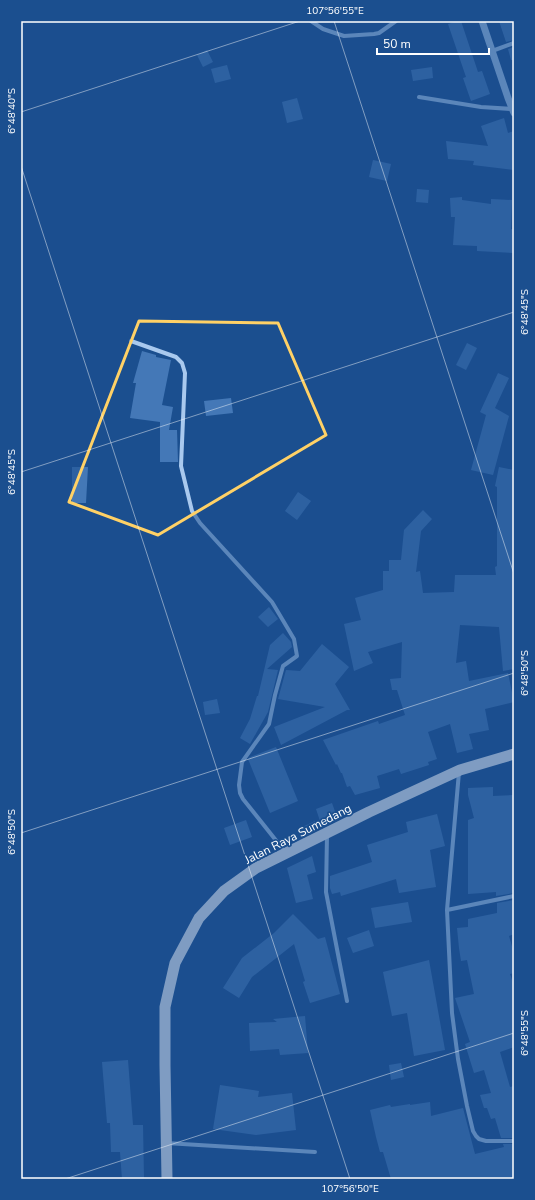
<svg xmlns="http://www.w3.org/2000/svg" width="535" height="1200" font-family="'Nunito Sans',sans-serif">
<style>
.building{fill:#4478b7}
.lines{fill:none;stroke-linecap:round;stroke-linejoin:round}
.minor{stroke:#a9c9ee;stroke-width:4}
.tertiary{stroke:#a9c9ee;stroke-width:7}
.trunk{stroke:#f8faff;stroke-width:11}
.marked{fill:none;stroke:#ffd166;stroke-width:3;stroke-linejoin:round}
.ticks{fill:none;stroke:#fff;stroke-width:1;stroke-opacity:0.45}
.labels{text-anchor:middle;stroke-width:3.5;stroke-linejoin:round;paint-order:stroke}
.street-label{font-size:12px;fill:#fff;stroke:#1b4f8f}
.neatline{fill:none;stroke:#fff;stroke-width:1.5}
.ticks-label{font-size:10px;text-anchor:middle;fill:#fff}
</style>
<rect width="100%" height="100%" fill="#1b4f8f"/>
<path class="building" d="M457,21H461L478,72L482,71L490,94L471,101L463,78L466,77L448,24Z
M499,21H514V40L506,42Z
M514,47V60H511L508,49Z
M207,50L213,62L203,67L197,55Z
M227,65L231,79L215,83L211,69Z
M432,67L433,78L413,81L411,70Z
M297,98L303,119L287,123L282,102Z
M504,118L508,133L514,131V170L473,165L474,161L448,159L446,141L488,146L481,126Z
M373,160L391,164L387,181L369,177Z
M417,189L429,190L428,203L416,202Z
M462,197V200L491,204V199L512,200L511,229L514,230V253L477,251V246L453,245L455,217H451L450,198Z
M467,343L477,348L466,370L456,365Z
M142,351L156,355V357L171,360L162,405L173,407L169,430H177L178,462H160V422L130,418L136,383H133Z
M498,373L509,378L495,408L509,416L493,475L471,470L486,415L480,412Z
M231,398L233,413L206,416L204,401Z
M72,467H88L86,503H72Z
M499,467L514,470V669L503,671L499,627L460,625L456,663L466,661L469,681L508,673L514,702L485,709L489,730L469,734L473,749L457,753L450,724L428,732L437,759L428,762L429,765L401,774L399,769L377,776L380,788L355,795L350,786L347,787L342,773H341L337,764L336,765L323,740L378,721L379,724L405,715L397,690H392L390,679L401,678L402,642L368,652L373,663L354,671L344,624L361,620L355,598L383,590V571H389V560H401L404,530L423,510L432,519L421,531L416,572L420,571L423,593L454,592L455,575H496L495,567L497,566V487L495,486Z
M298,492L311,501L297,520L285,511Z
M269,607L278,619L268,627L258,617Z
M283,633L291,642L292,647L267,669L278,670L268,712L250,744L240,738L250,719L257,696H258L270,645Z
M322,644L349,667L335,684L350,710H347L281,745L274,727L325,707L278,699L286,670L300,671Z
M217,699L220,713L205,715L203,702Z
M276,747L298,801L270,813L248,759L250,757Z
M493,787V796L514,795V893L496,896V892L468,894V820L474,818L468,795V788Z
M332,803L338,820L322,827L316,809Z
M437,814L445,846L430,850L436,887L399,893L396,879L341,896L340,892L332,894L330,888V876L372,862L367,845L408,832L406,822Z
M246,820L252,837L230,845L224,828Z
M315,821L318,829L302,838L298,829Z
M312,856L316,872L307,875L313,899L296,903L287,868Z
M514,900V934L509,936L514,953V973L510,974L514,985V1047L500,1052L510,1087L514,1086V1138H501L495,1118L491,1119L487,1108H484L480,1095L491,1093L484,1070L474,1073L465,1044L470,1042L455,998L474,994L467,960L461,961L459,948L457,928L468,927V919L497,913V903Z
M408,902L412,922L375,928L371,908Z
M293,914L318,939L325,937L340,994L310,1003L303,982L305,981L294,944L252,977L239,998L223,988L242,958L274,933Z
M369,930L374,946L353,953L347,938Z
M429,960L445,1050L414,1056L407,1013L392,1016L383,972Z
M305,1016L308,1053L280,1055L279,1049L250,1051L249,1023L277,1022L273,1019Z
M128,1060L133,1125H143L144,1179H122L120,1152H111L110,1123H107L102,1062Z
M401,1063L404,1077L391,1080L389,1065Z
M220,1085L259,1091L258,1097L292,1093L296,1130L256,1135L213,1129Z
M430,1102L431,1116L463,1108L475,1154L504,1147L503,1144H514V1179H391L383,1152H380L376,1137L370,1110L390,1105L391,1107L410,1104V1105Z"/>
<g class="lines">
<path class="minor" d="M311,21L323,29L344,36L374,34L379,33L396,21
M492,51L514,43
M419,97L481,107L512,109
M131,341L176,357L182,363L185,373L181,466L192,511L200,523L272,602L294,639L297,656L283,666L275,695L269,724L242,762L239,785L240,793L243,799L286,853
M459,772L447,910L452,1013L458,1059L467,1106L473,1131L476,1136L479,1139L486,1141H514
M327,835L326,892L347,1001
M447,910L514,896
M166,1143L315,1152"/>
<path class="tertiary" d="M482,21L508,98L514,113"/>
<path class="trunk" d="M167,1179L165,1065V1007L175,963L199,918L224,891L256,868L369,812L460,770L514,754"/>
</g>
<path d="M0 0H535V1200H0ZM139,321L278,323L326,435L158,535L69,502Z" fill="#1b4f8f" fill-opacity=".55" fill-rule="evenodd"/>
<path class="marked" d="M139,321L278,323L326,435L158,535L69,502Z"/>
<path class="ticks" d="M334,21L514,574M21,112L300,21M21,166L350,1179M21,472L514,312M21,833L514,673M65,1179L514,1033"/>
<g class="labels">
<g class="street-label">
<text transform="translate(298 834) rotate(-27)" y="4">Jalan Raya Sumedang</text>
</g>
</g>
<rect width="535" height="1200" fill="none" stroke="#1b4f8f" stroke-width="44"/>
<path d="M377 48v6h112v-6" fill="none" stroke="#ffffff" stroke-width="2"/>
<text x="383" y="48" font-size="12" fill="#ffffff" stroke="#1b4f8f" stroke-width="3" paint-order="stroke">50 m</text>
<rect x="22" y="22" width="491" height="1156" class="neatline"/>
<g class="ticks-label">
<text x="335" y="14">107°56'55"E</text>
<text transform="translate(11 111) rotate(-90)" y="4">6°48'40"S</text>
<text transform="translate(524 312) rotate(-90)" y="4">6°48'45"S</text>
<text transform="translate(11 472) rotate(-90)" y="4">6°48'45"S</text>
<text transform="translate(524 673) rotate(-90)" y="4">6°48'50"S</text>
<text transform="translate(11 832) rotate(-90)" y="4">6°48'50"S</text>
<text transform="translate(524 1033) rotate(-90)" y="4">6°48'55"S</text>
<text x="350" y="1192">107°56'50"E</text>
</g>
</svg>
